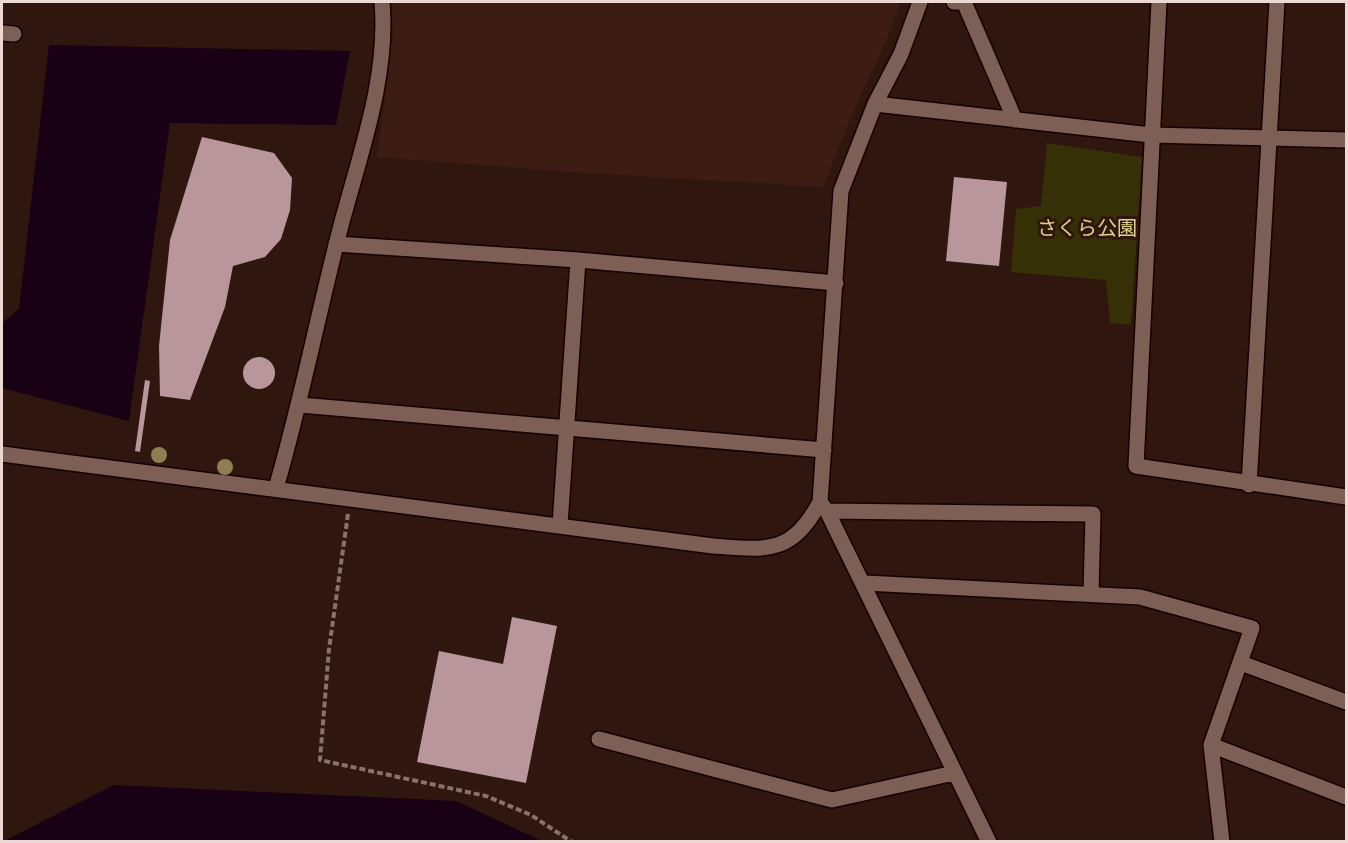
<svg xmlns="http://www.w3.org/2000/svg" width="1348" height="843" font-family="'Archivo Narrow','Noto Sans JP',sans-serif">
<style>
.built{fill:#3d1d13}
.green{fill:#353006}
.water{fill:#180015}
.building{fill:#b9969c}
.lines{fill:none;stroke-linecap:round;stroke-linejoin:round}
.minor-casing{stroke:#160200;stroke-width:18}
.path{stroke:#88726c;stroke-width:4;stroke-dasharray:6 3;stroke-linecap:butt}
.minor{stroke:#7e5f56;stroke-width:15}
.tree{fill:#8f7e51}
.labels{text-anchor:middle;stroke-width:6;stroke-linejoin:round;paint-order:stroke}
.park-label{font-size:20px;fill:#ddd387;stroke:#2f160f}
</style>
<rect width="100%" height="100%" fill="#2f160f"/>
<path class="built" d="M391,2H900L891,30L855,108L823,187L584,173L377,157L393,35Z"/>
<path class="green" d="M1047,143L1142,157L1131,325L1110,323L1106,280L1011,272L1016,209L1041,206Z"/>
<path class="water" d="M49,45L350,51L336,125L170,123L129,421L2,388V323L19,309Z
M114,785L456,801L542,841H4Z"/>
<path class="building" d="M202,137L274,153L292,178L290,210L281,239L265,257L233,266L225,307L190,400L160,396L159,346L170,240Z
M954,177L1007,182L999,266L946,261Z
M243 373a16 16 0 1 1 32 0a16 16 0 1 1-32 0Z
M145,380L150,381L140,452L135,451Z
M512,617L557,626L526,783L417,762L439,651L503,664Z"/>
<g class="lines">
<g class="minor-casing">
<path id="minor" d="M954,2H964L1015,120
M1159,2L1136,466L1346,497
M2,33L14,34
M875,104L1151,135L1346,140
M336,244L578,260L836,283
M300,405L824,450
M2,454L713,546C767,550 791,555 820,502L841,191L875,104L901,54L920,2
M1249,485L1277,2
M276,488C300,406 316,324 337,241C356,164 389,82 382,2
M820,502L827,511L989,842
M827,511L1093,514L1091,594
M560,525L578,260
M865,583L1140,597L1252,628L1211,745L1222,842
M1241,663L1346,702
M599,739L832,800L954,773
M1211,745L1346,797"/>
</g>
<path class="path" d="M348,514L329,649L320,760L486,796L531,815L572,842"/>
<use href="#minor" class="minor"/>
</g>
<g class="tree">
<circle cx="159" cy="455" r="8"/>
<circle cx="225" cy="467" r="8"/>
</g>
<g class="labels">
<g class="park-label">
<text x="1087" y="235">さくら公園</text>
</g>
</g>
<rect width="1348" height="843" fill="none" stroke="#ecd9d4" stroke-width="6"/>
</svg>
